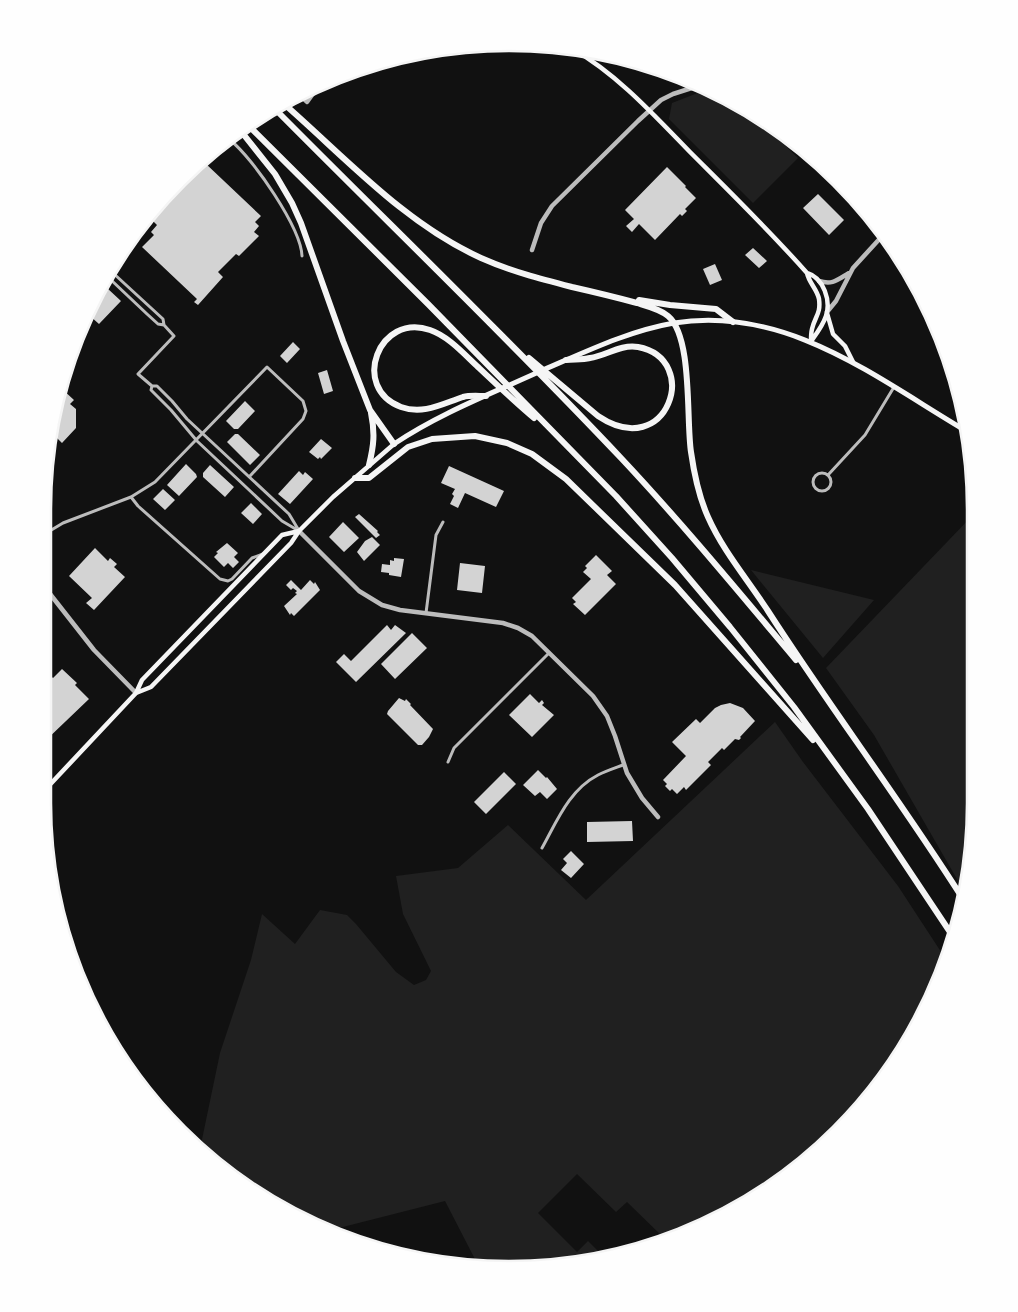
<svg xmlns="http://www.w3.org/2000/svg" width="1018" height="1312" font-family="'Libre Baskerville',serif">
<style>
.green{fill:#202020}
.building{fill:#d3d3d3}
.lines{fill:none;stroke-linecap:round;stroke-linejoin:round}
.minor{stroke:#bcbcbc;stroke-width:3}
.tertiary{stroke:#bcbcbc;stroke-width:4.5}
.secondary{stroke:#f5f5f5;stroke-width:4.5}
.primary{stroke:#f5f5f5;stroke-width:5}
.motorway{stroke:#f5f5f5;stroke-width:6}
.rim{fill:none;stroke:#f5f5f5;stroke-width:2.5}
</style>
<rect width="100%" height="100%" fill="#111"/>
<path class="green" d="M708,89L752,113L798,158L753,203L669,119L672,103Z
M972,516L971,864L965,893L874,735L826,668Z
M751,570L874,600L823,658Z
M775,722L803,762L898,886L947,961L897,1062L839,1133L768,1191L664,1238L627,1202L616,1212L577,1174L538,1213L577,1252L588,1241L604,1257L509,1269L478,1265L445,1201L331,1230L276,1207L200,1149L220,1053L251,960L262,914L295,944L320,910L347,915L356,924L396,972L414,985L426,980L431,971L403,914L396,876L458,868L508,825L586,900Z"/>
<path class="building" d="M205,163L261,216L255,222L259,226L254,232L259,236L239,256L236,254L218,272L223,277L198,305L194,302L197,299L142,247L154,235L151,232L157,225L151,219Z
M667,167L686,186L685,187L696,198L685,209L687,211L682,216L680,214L655,240L639,224L632,232L626,226L634,219L625,210Z
M818,194L844,220L829,235L803,208Z
M753,248L767,261L759,268L745,255Z
M715,264L722,280L710,285L703,269Z
M107,288L121,301L99,324L90,316L102,294Z
M293,342L300,349L287,363L280,356Z
M327,370L333,391L324,394L318,373Z
M61,388L74,400L70,404L76,409V428L62,443L57,438L50,445Z
M245,401L255,411L238,429H234L226,421Z
M235,434H238L260,455L250,465L227,442Z
M321,439L332,448L321,459L320,457L318,459L309,452Z
M186,464L196,474L197,477L179,496L167,485Z
M210,465L234,487L225,497L203,477V473Z
M449,466L504,491L496,507L465,493L458,508L450,504L454,496L452,494L455,489L441,483Z
M299,471L303,475L305,472L313,479L290,504L278,494Z
M163,489L175,500L165,510L153,499Z
M251,503L262,514L253,524L241,513Z
M359,514L378,531L377,532L380,535L376,538L355,517Z
M343,522L359,538L344,552L329,537Z
M372,537L380,545L364,561L357,552L365,541Z
M227,543L238,553L234,557L239,562L233,568L228,563L224,567L214,557L218,553L216,552Z
M95,548L108,561L110,558L117,564L114,567L125,577L94,610L86,603L92,598L69,576Z
M596,555L612,571L607,575L616,584L585,615L573,604L576,602L572,598L591,579L583,572L587,568L585,566Z
M394,558L404,559L401,577L389,575V573L381,572L382,564L390,565V560L394,561Z
M460,563L485,566L482,593L457,590Z
M291,580L301,590L310,580L314,584L315,582L320,590L294,616L291,613L290,615L284,606L297,594L295,593L297,591L293,588L291,590L286,585Z
M387,625L391,630L395,625L406,633L356,682L336,662L344,654L351,661Z
M412,633L427,648L395,679L381,664Z
M43,669L53,678L62,669L77,683L75,685L89,699L43,743Z
M530,694L539,703L542,700L544,703L542,705L554,715L532,737L509,715Z
M399,698L405,701L406,699L411,704L410,705L433,729L429,737L422,745H418L387,714L388,711Z
M730,703L743,708L755,721L740,737L741,738L739,740L735,739L724,750L722,748L708,762L711,765L686,790L684,787L677,794L672,789L670,791L665,786L667,784L663,780L686,756L672,742L696,719L700,723L715,708L721,705Z
M538,770L546,778L547,777L557,789L547,799L540,792L535,796L523,785Z
M504,772L516,784L486,814L474,802Z
M632,821L633,841L587,842V822Z
M571,851L584,864L571,878L561,870L567,863L563,859Z"/>
<g class="lines">
<path class="minor" d="M230,140C253,158 301,228 302,256
M113,273L163,319L164,325
M110,279L147,314L158,324L164,325L174,336L138,374L152,386L151,390L171,410L197,441L247,488L282,521L299,531
M152,386H157L172,401L187,419L289,514L298,529
M813 482a9 9 0 1 1 18 0a9 9 0 1 1-18 0Z
M828,475L865,435L894,387
M131,497L138,506L220,579L228,581L232,579L252,558L263,554
M43,535L63,523L131,497L155,482L267,367L303,401L306,411L303,419L250,476
M426,613L436,535L443,522
M448,762L454,748L549,653
M542,848C557,821 569,790 598,775C606,771 615,768 623,765"/>
<path class="tertiary" d="M300,95L307,102L320,84
M532,250L541,223L552,206L638,121L661,100L673,94L701,85
M819,281C833,285 837,280 849,273
M827,312L836,301L853,268L884,234
M299,531L359,591L382,605L400,610L503,623L518,628L532,636L593,696L607,716L615,736L627,773L642,798L658,817
M43,585L94,650L136,693"/>
<path class="secondary" d="M573,49C618,75 654,115 690,152C730,192 770,231 807,273C809,283 817,289 819,299C821,314 815,316 812,329C811,333 811,337 811,341
M807,273C824,278 831,301 826,316C823,325 817,333 812,340
M827,313L833,334L845,346L853,362
M136,693L151,687L291,543L299,531L333,497L394,444
M43,792L136,693L142,680L282,535L299,531"/>
<path class="primary" d="M394,444C440,413 493,393 543,370C585,352 628,331 674,323C787,305 876,378 968,432"/>
<path class="motorway" d="M283,103C346,158 404,223 481,258C510,271 541,279 572,287C594,292 615,297 637,303C647,306 660,309 668,316C693,337 686,420 691,452C694,473 699,497 708,517C723,551 748,580 768,611C831,709 901,801 963,899
M274,108C390,225 508,338 621,458C682,523 738,591 796,660
M247,124L428,304L616,496L672,558L730,627L794,707L868,809L954,938
M240,130L275,174L292,203L301,223L343,341L370,410L394,444
M639,300L670,305L716,309L733,322
M529,358L598,416C668,463 702,359 638,347C620,344 606,356 590,358C582,360 574,359 566,360
M486,396C478,396 470,395 463,397C442,404 423,415 401,407C350,388 379,312 430,330C448,336 464,354 478,367C496,384 515,402 534,418
M369,465C374,445 375,433 371,413
M355,478H369L408,447L432,439L475,436L507,443L532,454L566,479L675,585L813,740"/>
</g>
<path d="M0 0H1018V1312H0ZM509 51H509A458 458 0 0 1 967 509V803A458 458 0 0 1 509 1261H509A458 458 0 0 1 51 803V509A458 458 0 0 1 509 51Z" fill="#fefefe" fill-rule="evenodd"/>
<path class="rim" d="M509 51H509A458 458 0 0 1 967 509V803A458 458 0 0 1 509 1261H509A458 458 0 0 1 51 803V509A458 458 0 0 1 509 51Z"/>
</svg>
